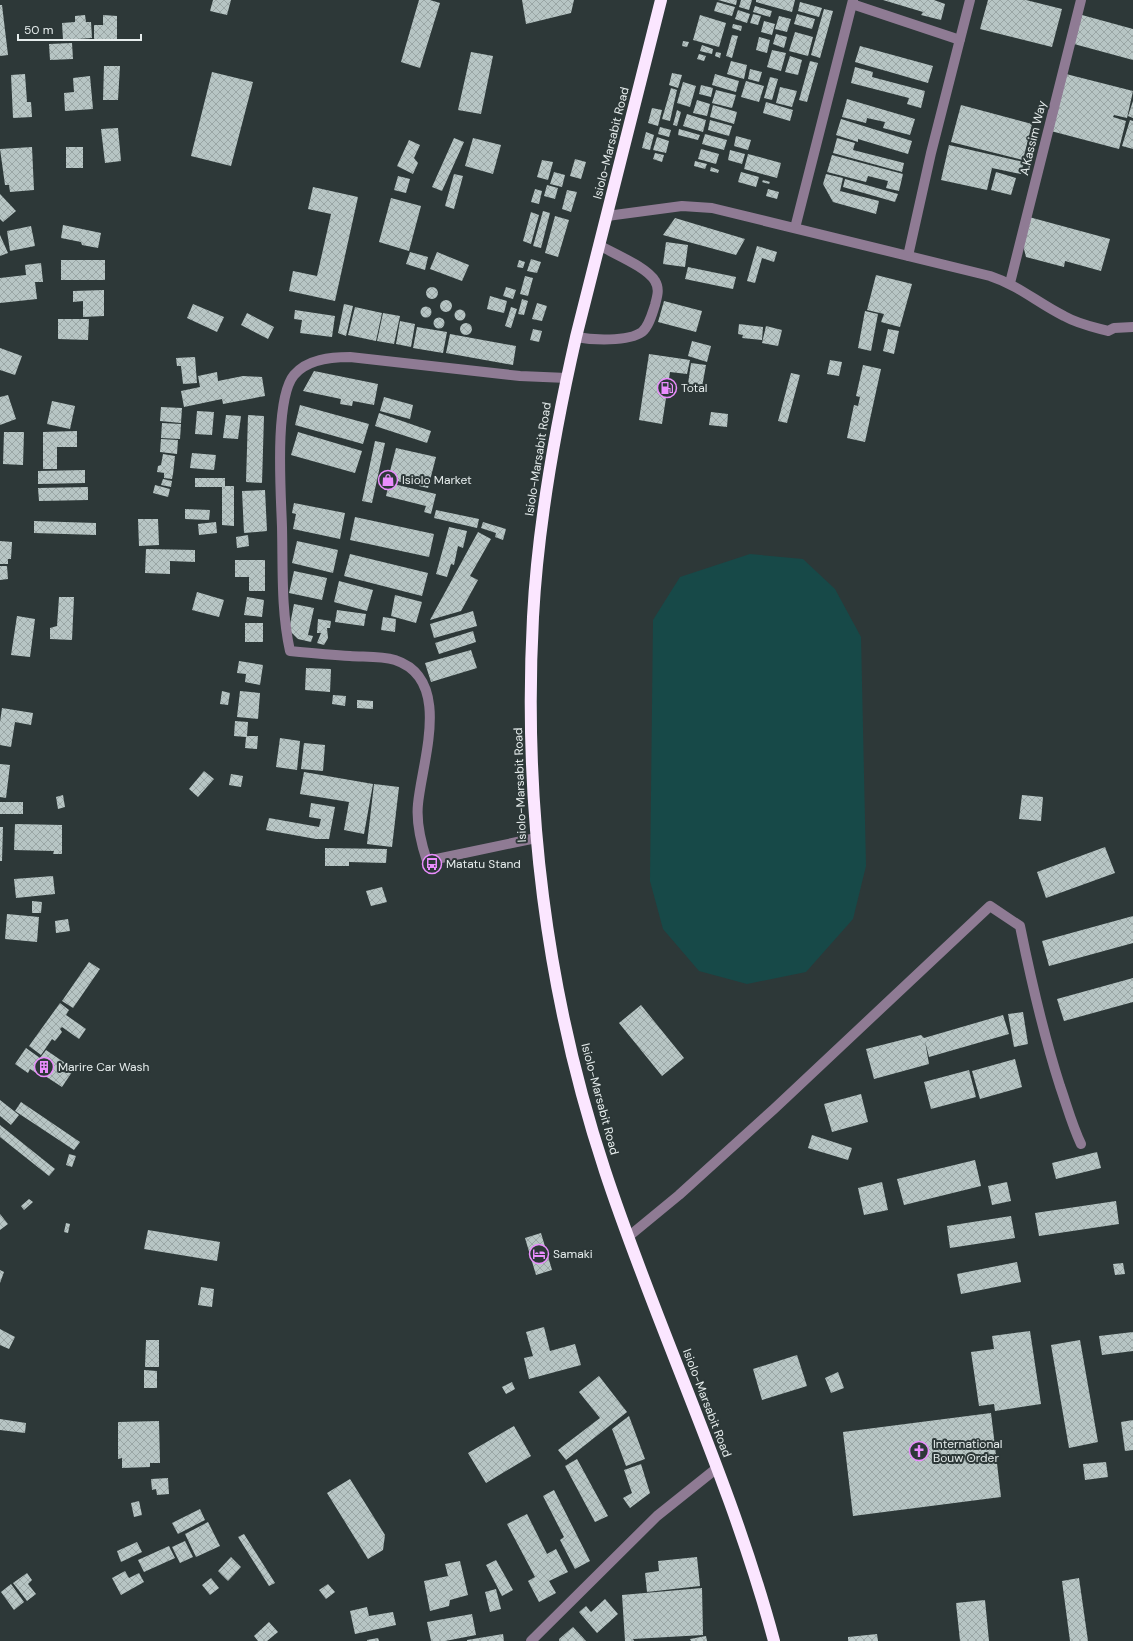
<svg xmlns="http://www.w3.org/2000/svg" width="1133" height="1641" font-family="'DM Sans',sans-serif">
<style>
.pitch{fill:#174948}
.building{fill:url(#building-cross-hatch)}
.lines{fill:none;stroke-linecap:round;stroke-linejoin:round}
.minor{stroke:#8f7b94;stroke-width:10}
.highway{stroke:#fbe6ff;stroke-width:12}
.labels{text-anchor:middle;stroke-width:4;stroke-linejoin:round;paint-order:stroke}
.street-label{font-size:12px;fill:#e6eded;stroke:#2d3838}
.poi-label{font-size:12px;fill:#e6eded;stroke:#2d3838;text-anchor:start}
</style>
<defs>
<pattern id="building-cross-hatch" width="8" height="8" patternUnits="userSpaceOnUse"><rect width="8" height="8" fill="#b7c5c4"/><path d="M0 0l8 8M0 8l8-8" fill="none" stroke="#9aa6a5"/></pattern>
</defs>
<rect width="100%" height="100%" fill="#2d3838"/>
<path class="pitch" d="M750,554L803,559L835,589L861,637L866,866L853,919L806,972L747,984L699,971L663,929L650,881L653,620L680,577Z"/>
<path class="building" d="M213,0H231L227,15L210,11Z
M419,0H430L440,3L420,68L401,62Z
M522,0H574L571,13L526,24Z
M718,0H737L736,5Z
M741,0H752L749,10L739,7Z
M756,0H795L792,12L756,2Z
M883,0H934L945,4L941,20L921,15L923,12Z
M988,0H1026L1062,9L1052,47L980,29Z
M717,2L735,7L732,16L714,11Z
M800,2L822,8L819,17L798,11Z
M0,5H2L8,55L0,56Z
M755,6L772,11L770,17L753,12Z
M824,9L833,11L820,58L811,55Z
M738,10L750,14L747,23L735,19Z
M753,14L761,16L758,25L750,23Z
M797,14L815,19L812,29L794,24Z
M85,15L86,22H91L92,38L63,40L62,23L75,22V16Z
M103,15L117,16V40H94V25H103Z
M700,15L726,23L719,47L693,40Z
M1082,15L1133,29V60L1074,44Z
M779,16L791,19L787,32L775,29Z
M764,21L775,24L772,35L761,32Z
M733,24L742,26L741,31L732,28Z
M795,32L813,37L808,56L789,51Z
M776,34L787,37L784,48L773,44Z
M732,35L738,36L732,58L726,56Z
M759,37L770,40L767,53L756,50Z
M683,41L689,42L687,47L682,46Z
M72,43L73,59L50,60L49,44Z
M702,45L713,49L712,54L700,51Z
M860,46L933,66L928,83L855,62Z
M772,50L786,53L781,71L767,67Z
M471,52L493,56L481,114L458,110Z
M716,52L721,53L720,58L715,56Z
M699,54L706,56L704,61L697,59Z
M790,56L802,60L798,75L785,72Z
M731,61L747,65L744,79L727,74Z
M810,61L818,63L807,102L799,100Z
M104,66H120L118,100H103Z
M855,67L873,72L872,77L925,91L921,108L907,104L909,98L851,83Z
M750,69L762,72L759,82L748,79Z
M212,72L253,82L231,166L191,156Z
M672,73L682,75L678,88L669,85Z
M25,74L27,102H31L32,117L13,118L11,75Z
M715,74L739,81L736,92L712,85Z
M1066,74L1133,91L1127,118L1114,115L1113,117L1126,121L1119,149L1051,131Z
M90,76L93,109L65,111L64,93L74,92L73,78Z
M770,77L778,79L772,100L764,98Z
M746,81L764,86L759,102L741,97Z
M683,82L696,86L690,107L677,103Z
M701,85L713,88L711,97L699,94Z
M780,87L797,91L792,107L776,103Z
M671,88L677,90L670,121L662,119Z
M716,90L736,95L732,108L712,103Z
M847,99L915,119L910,135L883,128L885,122L867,118L866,123L842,117Z
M697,100L710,104L707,116L693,113Z
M1133,101V118L1128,116Z
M766,102L793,110L790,121L763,113Z
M713,105L737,112L734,124L710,117Z
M961,105L1032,124L1023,160L951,142Z
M652,108L662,110L658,126L648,123Z
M677,110L681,112L677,126L673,125Z
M687,114L706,120L703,132L683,126Z
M841,119L912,141L908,154L858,139V142L836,135Z
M710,120L732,126L729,136L708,130Z
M1130,120L1133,121V149L1122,146Z
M660,127L671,130L669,137L658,134Z
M118,128L121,161L105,163L101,129Z
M679,129L700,135L698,140L678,135Z
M646,132L654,135L650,150L642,148Z
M705,134L727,140L724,150L702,144Z
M736,136L751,140L748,150L734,146Z
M657,137L669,141L666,153L653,150Z
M454,138L464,142L442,191L432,187Z
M473,138L501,145L493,174L465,166Z
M837,138L855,143L853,150L904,163L902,172L833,153Z
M409,140L420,145L414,158L418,163L413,174L397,166Z
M949,145L1024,162L1021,174L992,168L987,190L941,180Z
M32,147L34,190L10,192L9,185H5L0,149Z
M66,147H83V168H66Z
M701,149L719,154L716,164L698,159Z
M730,150L745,154L742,164L728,160Z
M655,153L664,155L662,162L653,159Z
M748,154L781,163L777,178L744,169Z
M832,155L903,174L899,191L886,188L888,181L868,176L866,182L827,172Z
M575,159L586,162L581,179L570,176Z
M542,160L553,162L548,180L537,177Z
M695,161L707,164L705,169L694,166Z
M711,167L719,170L718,173L710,171Z
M554,172L565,175L562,187L550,184Z
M741,172L759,177L756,187L738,182Z
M996,172L1016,178L1011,195L991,190Z
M454,174L463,176L454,209L445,206Z
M826,174L843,178L840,191L879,201L876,214L833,202L823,184Z
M398,176L410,179L406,193L394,190Z
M845,179L898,194L895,202L843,187Z
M763,180L770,182L769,184L762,182Z
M547,185L558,188L555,199L544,196Z
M313,187L358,197L335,301L289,291L293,271L317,276L331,214L308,209Z
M535,189L542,191L539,204L531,202Z
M768,189L779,192L777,199L766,196Z
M567,190L577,192L571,212L562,209Z
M0,194L16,211L3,222L0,219Z
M391,198L421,206L409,251L379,242Z
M543,211L550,213L541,248L533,246Z
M531,212L539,215L531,244L523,241Z
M555,216L569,220L558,257L545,253Z
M1029,217L1110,239L1101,271L1065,261L1064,267L1026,257L1022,241Z
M675,218L745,239L736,255L663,235Z
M63,225L101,233L98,248L82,245L81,242L61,238Z
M31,226L35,246L10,251L7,231Z
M0,235L8,253L0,256Z
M666,242L688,245L685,267L663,264Z
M757,246L777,252L774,262L762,258L755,283L747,281Z
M410,252L428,257L425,270L406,264Z
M437,252L469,265L462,281L430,269Z
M531,259L541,262L537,273L527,271Z
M61,260H105V280H61Z
M519,260L525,262L523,268L517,267Z
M41,263L43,282H35L37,299L0,303V278L26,275L25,265Z
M688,267L736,277L733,289L685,279Z
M876,275L912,284L900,327L881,322L884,314L867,310Z
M525,276L533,278L528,296L520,294Z
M506,287L516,290L513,299L503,296Z
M426 293a6 6 0 1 1 12 0a6 6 0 1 1-12 0Z
M104,290V316L83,317V301L73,302V291Z
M490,296L507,301L504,313L487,309Z
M522,299L528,301L524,315L518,314Z
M440 306a6 6 0 1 1 12 0a6 6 0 1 1-12 0Z
M664,301L702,311L696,332L658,322Z
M537,303L547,306L542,321L532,319Z
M193,304L224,317L217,332L187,318Z
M344,304L353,306L346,336L338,333Z
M420.5 312a5.5 5.5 0 1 1 11 0a5.5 5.5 0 1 1-11 0Z
M355,307L382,313L376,341L348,335Z
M511,307L517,309L511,328L505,326Z
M454.5 315a5.5 5.5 0 1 1 11 0a5.5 5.5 0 1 1-11 0Z
M295,310L335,316L332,337L300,333L302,320L294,319Z
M865,311L878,314L871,351L858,348Z
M247,313L274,327L268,339L241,325Z
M383,313L400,316L394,344L377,341Z
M433.5 323a5.5 5.5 0 1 1 11 0a5.5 5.5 0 1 1-11 0Z
M58,319H89L88,340L58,339Z
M400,321L415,324L411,347L396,344Z
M460 329a6 6 0 1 1 12 0a6 6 0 1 1-12 0Z
M739,324L763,327L762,340L742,338L743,335L738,334Z
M766,326L782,330L778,346L762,343Z
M417,327L447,332L443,353L413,348Z
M533,329L542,331L539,342L530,340Z
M888,329L899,331L894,354L883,351Z
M450,334L516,346L513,365L446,353Z
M692,341L711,346L707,362L688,356Z
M0,348L22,356L15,375L0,370Z
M649,354L690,360L687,374L670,372L662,424L639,420Z
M195,357L197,383L183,384L181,366H177L176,358Z
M830,360L842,362L839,376L827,374Z
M691,363L706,365L702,387L688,384Z
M863,365L881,369L865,442L847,438L854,405L858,406L860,397L856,396Z
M314,371L378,384L374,405L353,401L352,406L340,404L341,399L303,391Z
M217,372L218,381L243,376L262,377L265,396L223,404L222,399L184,407L181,391L200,387L198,376Z
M791,373L800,375L787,423L778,421Z
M8,395L16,419L0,425V397Z
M384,397L413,405L410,419L380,411Z
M52,401L75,406L70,429L47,424Z
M300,405L369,424L363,444L295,425Z
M161,407L182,408L181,423L160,421Z
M197,411L214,412L212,435L195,434Z
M711,412L728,414L727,427L709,425Z
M379,413L431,431L427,443L375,426Z
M226,415L241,416L238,439L223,438Z
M248,415L264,416L262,483L246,482Z
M162,423L181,424L180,439L161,438Z
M77,431V447H57V469H43V432Z
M4,432H24L23,465L3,464Z
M298,432L362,451L355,473L291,455Z
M161,439L178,440L177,454L160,452Z
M375,441L385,443L372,503L362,501Z
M396,448L436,457L428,488L388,479Z
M192,453L216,455L214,470L190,468Z
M163,454L175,456L173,474L157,472L158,466L161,465Z
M85,470V483L38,484V471Z
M164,473L173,474L172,479L164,478Z
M195,478H225V486H234V526L222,525V487H195Z
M163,479L172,481L171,487L161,485Z
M389,483L436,494L431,514L424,512L426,506L386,496Z
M155,485L170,489L168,497L153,493Z
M88,487V500L39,501L38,488Z
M265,490L267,531L244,533L242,491Z
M294,503L345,513L340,539L293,529L296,514L292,513Z
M185,509L210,510L209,520L185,519Z
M436,510L479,519L477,528L434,518Z
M355,517L434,534L429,557L350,540Z
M138,519H158L159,545L139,546Z
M34,521L96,523V535L34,533Z
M216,522L217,533L199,535L198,524Z
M483,522L506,529L503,540L495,537L496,533L481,528Z
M449,527L467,531L463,548L458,546L454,565L451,564L447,577L436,574Z
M478,532L491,539L470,576L478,580L461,611L430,620Z
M248,535L249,546L237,548L236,537Z
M0,541L12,542L11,559H8V564H0Z
M297,541L338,550L333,573L292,563Z
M146,549L195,550V562L170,561V574L145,573Z
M350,554L428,573L422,596L344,576Z
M235,560H265V591H249V577H235Z
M0,566H7L8,579L0,580Z
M294,571L327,578L322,600L289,593Z
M339,581L373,590L367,611L334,602Z
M197,592L224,600L219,617L192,610Z
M395,595L422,602L416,623L391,616Z
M59,597H74L72,640L50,639V628L57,626Z
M247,597L264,600L262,617L244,615Z
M294,604L314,608L308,635L313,636L311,642L298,639L289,630Z
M337,610L366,614L364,626L335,622Z
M473,611L477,626L434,638L430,624Z
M17,616L35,619L30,657L11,655Z
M383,617L396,619L395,632L381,630Z
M318,619L331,621L330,628H327L328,638L324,645L317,643L321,633H317Z
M245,623H263V642H245Z
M473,631L476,642L439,654L435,643Z
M471,650L477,668L431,682L425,663Z
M239,661L263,665L260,685L245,682L246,674L237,673Z
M306,668L331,669L330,692L305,690Z
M222,691L230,693L228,705L220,704Z
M240,691L260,693L258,719L237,717Z
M333,695L346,696L345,706L332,704Z
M357,700L373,701V709L357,708Z
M2,708L33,713L31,725L15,722L11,747L0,745V722Z
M235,721L248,722L247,736H258L257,749L245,748L246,737L234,736Z
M280,738L300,741L297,770L276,767Z
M304,743L325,745L323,771L301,769Z
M0,764L10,765L6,798L0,797Z
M204,771L214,779L198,797L189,789Z
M304,772L373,784L364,834L344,830L349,802L300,794Z
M231,774L243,776L241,787L229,785Z
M374,784L399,787L392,847L367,844Z
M63,795L65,807L58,809L56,797Z
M1022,795L1043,797L1041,821L1019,819Z
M0,802H23V814H0Z
M311,803L335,807L329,839H316L266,830L269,818L319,827L321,819L309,817Z
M15,824L62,825V854H53L54,851L14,850Z
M0,827H3L2,861H0Z
M1105,847L1115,873L1046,898L1037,872Z
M325,848L387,849L386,863L349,862V866H325Z
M53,876L55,894L16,898L14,879Z
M382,887L387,902L371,906L366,891Z
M32,901L42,902L41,913H32Z
M7,914L39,917L37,942L5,939Z
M1133,916V943L1049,966L1042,941Z
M68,919L70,931L56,933L55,921Z
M89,962L100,969L73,1008L62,1001Z
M1133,978V1002L1064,1021L1057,999Z
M60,1003L69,1010L66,1015L86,1029L79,1039L62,1027L60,1029L62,1032L55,1041L52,1039L41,1055L29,1046Z
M641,1005L684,1058L662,1076L619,1023Z
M1023,1012L1028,1044L1014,1047L1008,1014Z
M1003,1015L1009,1034L929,1057L925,1041L929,1064L874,1079L866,1049L921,1035L924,1038Z
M26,1048L40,1058L46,1050L74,1069L62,1087L42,1074L41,1076L30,1069L28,1073L15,1064Z
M1015,1059L1022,1087L980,1099L972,1071Z
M969,1070L976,1097L931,1109L924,1082Z
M861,1094L868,1122L832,1132L824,1104Z
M0,1100L19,1115L11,1125L0,1116Z
M21,1102L80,1142L74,1150L15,1111Z
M0,1125L55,1169L49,1176L0,1137Z
M812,1135L852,1148L848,1160L808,1148Z
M1097,1152L1101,1168L1056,1179L1052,1163Z
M69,1154L76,1156L72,1167L66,1165Z
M975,1160L981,1186L904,1205L897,1179Z
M882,1182L888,1210L864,1215L858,1188Z
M1007,1182L1011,1201L992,1205L988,1186Z
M29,1199L33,1202L24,1210L21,1206Z
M1116,1201L1119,1224L1039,1236L1035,1213Z
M0,1214L8,1224L0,1230Z
M1011,1216L1015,1238L950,1248L947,1226Z
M66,1223L70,1224L68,1233L64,1232Z
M148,1230L220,1242L217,1261L144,1249Z
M541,1233L552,1270L536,1275L525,1238Z
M1017,1262L1021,1282L961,1294L957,1274Z
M1123,1263L1125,1274L1115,1275L1113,1264Z
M0,1270L4,1272L0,1283Z
M201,1287L214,1289L212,1307L198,1305Z
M544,1327L550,1351L575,1344L581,1365L529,1379L524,1358L533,1356L526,1332Z
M0,1329L15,1337L9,1349L0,1345Z
M1030,1331L1041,1404L995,1411L994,1404L979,1406L971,1352L994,1349L992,1336Z
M1133,1332V1351L1102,1355L1099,1336Z
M146,1340H159V1367H145Z
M1080,1340L1098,1442L1069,1448L1051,1345Z
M797,1355L807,1386L762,1400L753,1369Z
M144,1370L157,1371V1388H144Z
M838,1372L844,1388L831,1393L825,1378Z
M599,1376L627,1412L566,1460L558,1450L600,1418L579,1392Z
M512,1382L515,1389L506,1394L502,1387Z
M991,1413L1001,1497L853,1516L843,1432Z
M629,1416L645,1459L626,1466L612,1429Z
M0,1419L26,1423L25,1433L0,1430Z
M1133,1420V1450L1125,1451L1121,1422Z
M159,1421L160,1463H150V1467L122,1468V1458L118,1459V1422Z
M514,1426L531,1456L486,1483L468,1453Z
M577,1459L608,1516L595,1522L565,1466Z
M1106,1462L1108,1477L1085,1480L1083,1464Z
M641,1464L650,1493L630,1508L623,1498L632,1493L624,1470Z
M168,1478L169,1494L157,1495L156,1489L152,1490L151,1479Z
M350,1479L385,1535L383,1550L368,1559L327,1493Z
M554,1490L590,1561L575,1569L560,1540L564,1537L543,1496Z
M139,1501L142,1515L134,1517L131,1503Z
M200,1509L205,1520L178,1534L172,1523Z
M527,1514L547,1554L556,1549L568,1572L549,1581L556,1593L539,1602L528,1581L535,1577L507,1524Z
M208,1522L220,1546L196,1557L185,1534Z
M244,1534L275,1583L269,1586L238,1537Z
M185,1541L193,1557L180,1563L172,1547Z
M137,1542L142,1552L121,1562L117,1551Z
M169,1546L175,1558L144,1572L138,1560Z
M231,1557L241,1567L228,1581L218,1571Z
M697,1557L700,1586L647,1592L645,1573L659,1571L658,1561Z
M496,1560L513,1590L502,1596L486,1565Z
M460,1561L468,1595L450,1600L449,1606L430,1611L424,1581L448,1576L445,1564Z
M125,1571L129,1578L139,1573L144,1582L121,1595L112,1578Z
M27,1573L32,1580L28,1584L36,1594L27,1601L13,1583Z
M211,1578L219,1588L210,1595L202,1585Z
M1079,1578L1088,1641H1070L1062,1581Z
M11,1584L24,1602L14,1610L1,1592Z
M328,1584L335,1592L326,1599L319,1590Z
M702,1588L703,1635L633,1639L634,1641H625L622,1595Z
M496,1589L501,1609L490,1612L485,1592Z
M605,1599L618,1614L597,1633L579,1612L586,1606L591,1612Z
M985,1600L989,1641H960L956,1603Z
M367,1607L369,1616L393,1612L396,1625L355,1634L350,1611Z
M472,1614L476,1635L445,1641H431L427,1622Z
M269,1622L278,1632L267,1641H258L254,1636Z
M573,1627L586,1641H559V1639Z
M503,1634L504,1641H467V1640Z
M877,1634L878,1641H848V1637Z
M706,1636L707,1641H691L690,1639Z
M378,1638L379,1641H367V1640Z"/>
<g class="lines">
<path class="minor" d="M852,4L960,40
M607,216L682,206L712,208L990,276C1020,286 1036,302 1064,316C1078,324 1093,327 1108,331L1114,328L1133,327
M795,228L853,0
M908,256L931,153L970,0
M1010,283L1081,0
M576,337C592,340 628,342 642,332C649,326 652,314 655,305C657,297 660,289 655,281C647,267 614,254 599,245
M536,838L427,861C421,843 416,823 418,804C422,761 453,679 395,660C381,656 365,657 350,656C330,655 310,653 290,651C281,610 283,569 282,527C281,495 274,399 294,375C307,359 331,357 350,357L520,376L567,378
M628,1237L679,1195L774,1109L990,906L1020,926C1031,980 1043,1033 1060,1086C1067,1106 1072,1125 1081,1144
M531,1641L657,1516L717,1468"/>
<path class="highway" d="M661,0L576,337C555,429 538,523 533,617C523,804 546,993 605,1171C657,1329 731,1480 774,1641"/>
</g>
<defs>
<g id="fuel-ring" transform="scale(1)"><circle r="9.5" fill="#2d3838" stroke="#ea8dfd" stroke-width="1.5"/><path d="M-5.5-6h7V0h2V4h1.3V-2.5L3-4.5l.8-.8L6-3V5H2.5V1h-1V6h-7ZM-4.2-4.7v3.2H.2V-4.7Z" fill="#ea8dfd"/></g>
<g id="shop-ring" transform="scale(1)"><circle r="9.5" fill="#2d3838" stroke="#ea8dfd" stroke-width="1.5"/><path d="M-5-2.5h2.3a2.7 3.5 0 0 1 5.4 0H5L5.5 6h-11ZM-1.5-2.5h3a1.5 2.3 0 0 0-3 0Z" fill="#ea8dfd"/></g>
<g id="bus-ring" transform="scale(1)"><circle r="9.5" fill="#2d3838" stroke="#ea8dfd" stroke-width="1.5"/><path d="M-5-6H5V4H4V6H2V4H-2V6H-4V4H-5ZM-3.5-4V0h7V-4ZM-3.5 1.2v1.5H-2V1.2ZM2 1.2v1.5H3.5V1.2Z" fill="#ea8dfd"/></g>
<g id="building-ring" transform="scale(1)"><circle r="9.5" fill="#2d3838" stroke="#ea8dfd" stroke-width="1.5"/><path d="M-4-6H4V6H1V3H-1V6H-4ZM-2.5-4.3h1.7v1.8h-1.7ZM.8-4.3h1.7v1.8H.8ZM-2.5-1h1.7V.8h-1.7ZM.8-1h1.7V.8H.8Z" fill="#ea8dfd"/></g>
<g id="hotel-ring" transform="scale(1)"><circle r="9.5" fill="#2d3838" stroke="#ea8dfd" stroke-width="1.5"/><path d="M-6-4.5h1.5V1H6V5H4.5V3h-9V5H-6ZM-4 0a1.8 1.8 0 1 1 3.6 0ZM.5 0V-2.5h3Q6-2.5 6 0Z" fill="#ea8dfd"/></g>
<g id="church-ring" transform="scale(1)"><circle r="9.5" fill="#2d3838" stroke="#ea8dfd" stroke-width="1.5"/><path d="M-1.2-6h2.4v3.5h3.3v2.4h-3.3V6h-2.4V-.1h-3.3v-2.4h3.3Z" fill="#ea8dfd"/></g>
</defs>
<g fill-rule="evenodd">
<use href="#fuel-ring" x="667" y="388"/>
<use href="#shop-ring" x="388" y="480"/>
<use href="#bus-ring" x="432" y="864"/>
<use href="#building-ring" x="44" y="1067"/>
<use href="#hotel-ring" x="539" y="1254"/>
<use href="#church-ring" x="919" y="1451"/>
</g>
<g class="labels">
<g class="street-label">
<text transform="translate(1033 138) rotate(-76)" y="4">A.Kassim Way</text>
<text transform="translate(611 143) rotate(-76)" y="4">Isiolo-Marsabit Road</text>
<text transform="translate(538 459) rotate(-81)" y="4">Isiolo-Marsabit Road</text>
<text transform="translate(520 785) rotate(-92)" y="4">Isiolo-Marsabit Road</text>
<text transform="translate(600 1099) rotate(75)" y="4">Isiolo-Marsabit Road</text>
<text transform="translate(707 1403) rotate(69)" y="4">Isiolo-Marsabit Road</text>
</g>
<g class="poi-label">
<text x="681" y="392">Total</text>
<text x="402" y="484">Isiolo Market</text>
<text x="446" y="868">Matatu Stand</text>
<text x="58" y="1071">Marire Car Wash</text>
<text x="553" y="1258">Samaki</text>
<text x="933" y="1448">International<tspan x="933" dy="14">Bouw Order</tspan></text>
</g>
</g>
<path d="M18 34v6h123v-6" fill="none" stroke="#e6eded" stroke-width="2"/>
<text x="24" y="34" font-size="12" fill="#e6eded" stroke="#2d3838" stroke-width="3" paint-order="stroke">50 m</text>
</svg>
